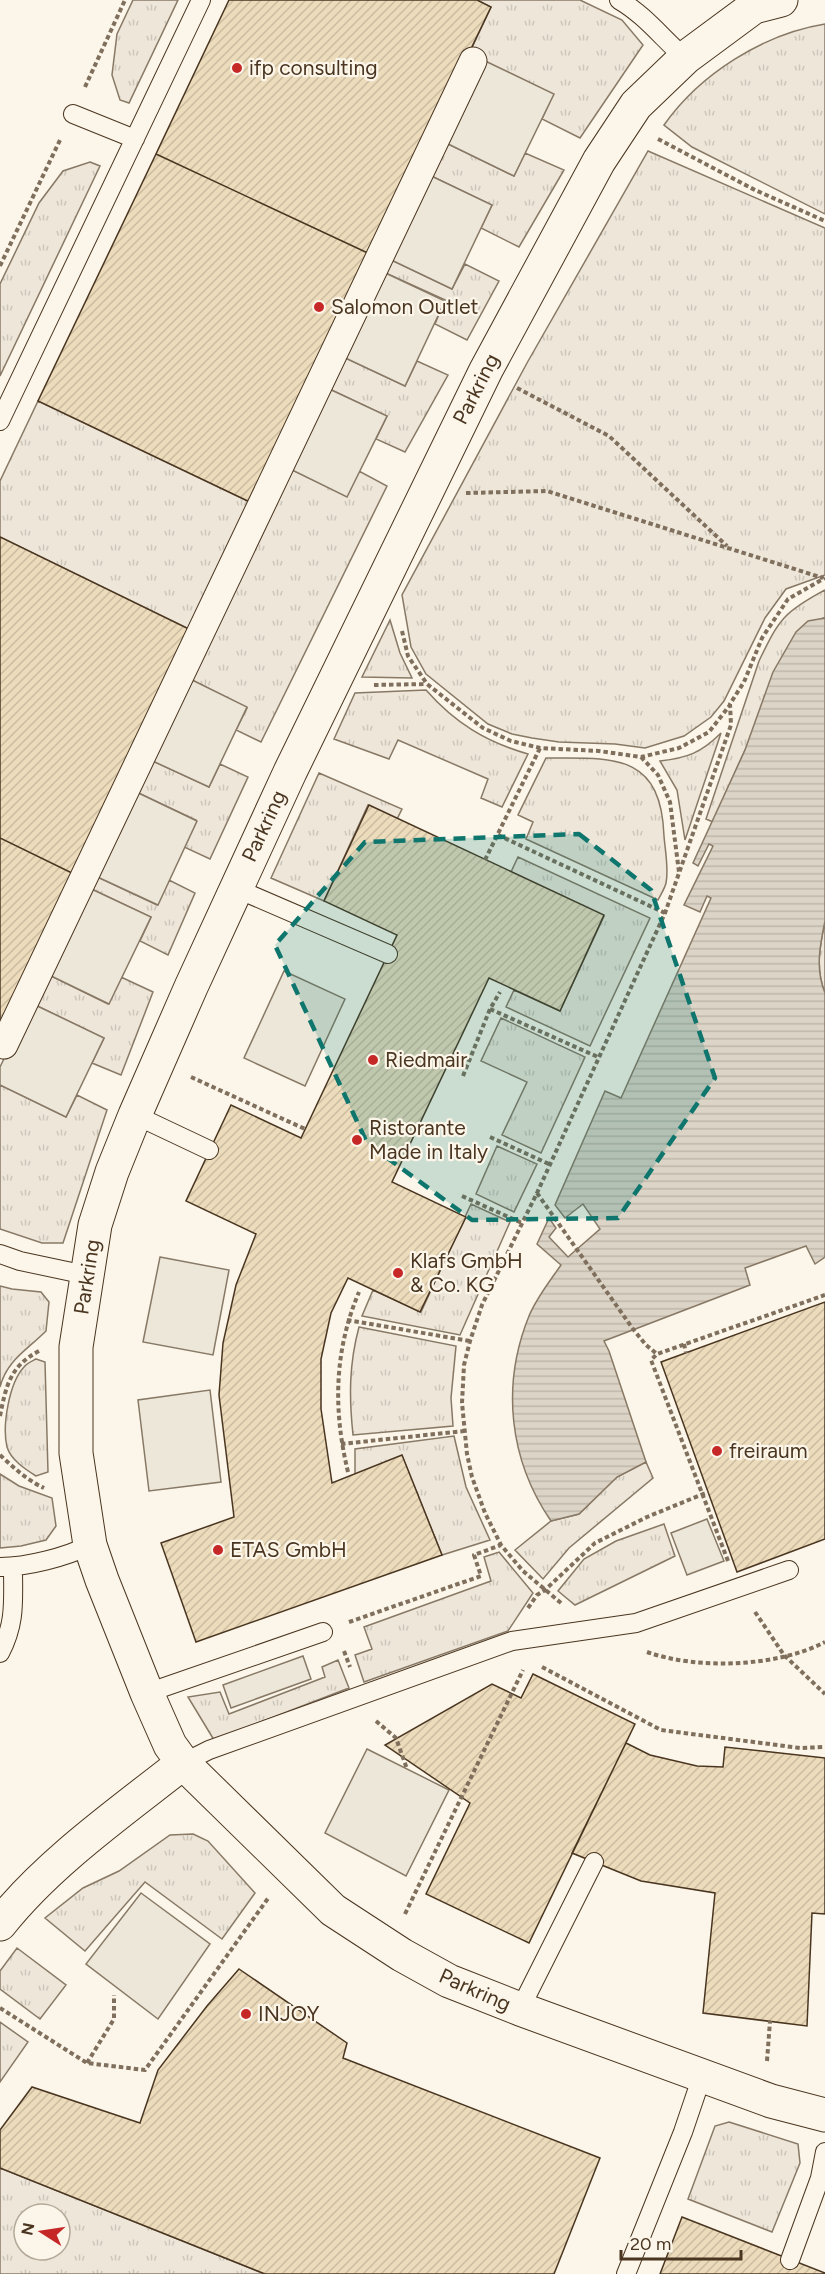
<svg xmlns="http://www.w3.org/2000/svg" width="825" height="2274" font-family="Figtree,sans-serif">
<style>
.grass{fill:url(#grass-tufts);stroke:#887966;stroke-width:1.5;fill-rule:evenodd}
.parking{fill:#ede7d9;stroke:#887966;stroke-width:1.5}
.water{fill:url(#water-rules);stroke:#887966;stroke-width:1.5}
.building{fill:url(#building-hatch);stroke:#4a3520;stroke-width:1.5}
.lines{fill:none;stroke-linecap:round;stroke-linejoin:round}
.service-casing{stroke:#4a3520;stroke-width:20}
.pedestrian-casing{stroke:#4a3520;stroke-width:29}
.minor-casing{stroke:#4a3520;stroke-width:35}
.path{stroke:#7f6f5c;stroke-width:4;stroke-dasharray:4.5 3;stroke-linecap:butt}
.service{stroke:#fbf6e9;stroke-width:18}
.pedestrian{stroke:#fbf6e9;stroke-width:27}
.minor{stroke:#fbf6e9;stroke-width:33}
.marked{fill:#0f766e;fill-opacity:0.2;stroke:#0f766e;stroke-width:4.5;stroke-dasharray:12 8;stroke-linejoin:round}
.poi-dot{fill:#c62828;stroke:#fbf6e9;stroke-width:2}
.labels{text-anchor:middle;stroke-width:4.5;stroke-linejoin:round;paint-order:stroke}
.poi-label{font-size:21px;fill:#4a3520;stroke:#fbf6e9;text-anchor:start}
.street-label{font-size:21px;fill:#4a3520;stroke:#fbf6e9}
</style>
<defs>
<pattern id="grass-tufts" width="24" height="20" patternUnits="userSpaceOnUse" patternTransform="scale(1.5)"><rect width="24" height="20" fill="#ede6d9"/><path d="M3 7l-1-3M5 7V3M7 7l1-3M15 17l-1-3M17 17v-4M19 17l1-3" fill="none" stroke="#cdc6ba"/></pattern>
<pattern id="water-rules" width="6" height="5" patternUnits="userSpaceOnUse" patternTransform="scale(1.5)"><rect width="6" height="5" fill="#dcd4c6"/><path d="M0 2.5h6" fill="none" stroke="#beb7aa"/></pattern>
<pattern id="building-hatch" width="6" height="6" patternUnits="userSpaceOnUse" patternTransform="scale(1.5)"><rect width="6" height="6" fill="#ecdcbc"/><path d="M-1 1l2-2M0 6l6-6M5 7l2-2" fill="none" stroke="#ccbda1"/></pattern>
</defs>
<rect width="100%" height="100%" fill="#fbf6e9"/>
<path class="grass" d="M133,0H178L129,103L120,100L112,75L117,34Z
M477,0H580L622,20L643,45L580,138L542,119L553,94L469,54L491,7Z
M825,24V214L692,147L664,125C700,74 763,34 825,24Z
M442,141L514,176L525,153L564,170L519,247L481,228L492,205L425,173Z
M648,151L825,228V575L786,589L765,618L724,701L711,717L684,736L645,748L615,744L559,742L532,738L512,734L488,724L426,674L411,647L402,595L527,363Z
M90,162L100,166L0,376V284L39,203L63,171Z
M385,257L452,289L465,264L499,281L467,340L435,324L445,300L379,270Z
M339,355L405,386L417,361L448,375L405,452L376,439L387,416L325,387Z
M38,401L254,504L193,631L0,537V481Z
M286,467L347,496L359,471L387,486L261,742L236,730L247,708L184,676Z
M825,590V618H823L745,750L713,822L706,819L759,661C779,619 784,612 825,590Z
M390,620L400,653L412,678L362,677Z
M426,690C455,723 486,742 528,754L502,807L481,798L488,779L398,740L389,759L334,739L355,693Z
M721,733L685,840L677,790L660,761C687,758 701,753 721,733Z
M144,757L209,787L220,764L248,777L210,859L184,847L196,820L130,789Z
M546,758C612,758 661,752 664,836C665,850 669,869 666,883C665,888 661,894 658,900L526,839L533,822L518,815Z
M319,773L402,809L397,819L368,805L324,901L271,878Z
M518,857L650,918L590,1046L506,1007L514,990L560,1011L604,916L511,872Z
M91,874L157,905L169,880L195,893L168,955L140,941L151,917L85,886Z
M825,921V993C815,969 820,945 825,921Z
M45,973L108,1004L121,977L153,992L121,1075L92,1063L104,1038L31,1003Z
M501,1018L585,1057L541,1153L502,1135L527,1082L481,1061Z
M0,1085L66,1117L77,1095L107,1110L63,1243H42L0,1229Z
M497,1146L537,1164L514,1212L476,1194Z
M471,1204L510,1222L460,1335L362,1316L373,1290L421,1312Z
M0,1286L12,1289L41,1292L49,1302L46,1331C27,1350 7,1360 0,1387Z
M359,1327L456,1346L451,1398L453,1426L353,1435C349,1397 349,1364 359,1327Z
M36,1359L45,1362L48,1472L36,1476C25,1469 11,1460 7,1447C2,1426 9,1383 24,1367C27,1363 32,1361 36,1359Z
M454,1436L466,1487L490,1540L442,1555L402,1456L355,1475V1449Z
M646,1462L653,1478L569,1548L543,1579L515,1550L551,1521L579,1514L617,1477Z
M0,1474L19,1486L52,1498L56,1526L46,1540L21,1546L0,1548Z
M664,1524L675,1556L575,1605L558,1591L584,1559L616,1541Z
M499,1552L533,1593L508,1631L364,1682L355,1655L372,1649L364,1627L491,1581L484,1557Z
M338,1660L349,1688L214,1740L188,1697L220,1692L229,1714L325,1677L322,1667Z
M193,1834L208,1841L255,1893L222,1939L145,1882L85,1951L45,1918L83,1888L119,1871L170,1835Z
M17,1948L66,1985L40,2019L0,1989V1971Z
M0,2022L28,2042L0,2082Z
M729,2122L798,2144L800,2163L772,2232L688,2199L715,2126Z
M0,2168L265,2274H0ZM24,2214H60V2250H24Z"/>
<path class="parking" d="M481,59L554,94L514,176L442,141Z
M425,173L492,205L452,289L385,257Z
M379,270L445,301L405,386L339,355Z
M325,387L387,416L347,497L286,467Z
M184,676L247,707L209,787L144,757Z
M130,789L197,821L158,905L91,874Z
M85,886L151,917L109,1004L45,973Z
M284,971L345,999L305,1086L244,1058Z
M31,1003L104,1038L66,1117L0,1085V1067Z
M160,1257L229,1270L213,1355L143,1342Z
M210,1390L221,1482L149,1491L138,1400Z
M707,1519L724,1561L687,1575L671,1533Z
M303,1656L311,1679L231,1708L223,1685Z
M367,1749L449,1790L406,1876L325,1833Z
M141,1893L210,1944L158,2019L86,1964Z"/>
<path class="water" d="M825,618V921C820,945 815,969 825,993V1257L815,1264L806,1246L745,1268L750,1285L604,1341L609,1351L646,1462L617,1477L579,1514L551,1521C509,1460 501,1385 529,1316C537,1297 550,1281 561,1265L537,1244L549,1218L556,1228L549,1237L568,1257L600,1229L583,1204L565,1218L555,1205L605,1091L621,1098L711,898L707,896L700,912L684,905L713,846L709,844L698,866L693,863L745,750L773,672L796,632L808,621Z"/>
<path class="building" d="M229,0H477L491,7L372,255L156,154Z
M156,154L372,255L254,504L38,401Z
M0,537L193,631L76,875L0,838Z
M369,805L604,915L560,1011L489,978L392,1182L466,1217L420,1312L348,1278L331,1313L321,1359V1409L332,1483L402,1455L442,1555L196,1642L161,1543L234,1517L219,1395L223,1343L236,1285L256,1234L186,1201L231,1105L301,1138L397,935L324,901Z
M0,838L76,875L0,1032Z
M825,1302V1539L737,1572L661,1362Z
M533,1674L635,1724L529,1943L426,1894L470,1803L385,1745L492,1684L521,1698Z
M626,1743L650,1755L697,1766L723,1767L725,1747L825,1758V1914L812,1913L807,2026L703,2013L715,1893L641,1881L572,1853Z
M239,1969L347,2043L343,2058L600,2158L554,2274H265L0,2168V2130L32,2087L140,2123L158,2070L207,2006Z
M682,2217L825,2273V2274H660Z"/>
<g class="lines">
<g class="service-casing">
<path id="service" d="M619,0C645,15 663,39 685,58
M73,114L135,139
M0,421L201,0
M235,888L388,954
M135,1115L209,1150
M0,1254L20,1261L86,1275
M0,1567C27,1567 66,1557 90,1545
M0,1653C16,1623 13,1600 13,1567
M147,1693L323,1632
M183,1763L209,1750L512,1641L636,1623L789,1570
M520,2009L594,1862
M790,2260L820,2178L825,2152
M626,2274L683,2132L702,2076"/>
</g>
<g class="pedestrian-casing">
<path id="pedestrian" d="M4,1045L473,61"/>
</g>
<g class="minor-casing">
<path id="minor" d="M781,0L754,7L685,58L636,105L599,161L486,370L290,772L191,987L135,1115L112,1172L95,1225L76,1347V1453L90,1545L102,1580L147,1693L170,1745L183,1763L333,1910L402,1955L449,1981L520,2009L771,2101L825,2115
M0,1924C48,1863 122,1811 183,1763"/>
</g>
<path class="path" d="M85,87L125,0
M658,139L755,190L825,221
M0,266L60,140
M517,388L609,436L727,546
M466,493L547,491L823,578
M402,631L408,656L427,684L483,728L511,741L540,748L599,751L641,757L679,748L709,732L730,705
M374,685L426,684
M641,757L658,775L670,802L679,872
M498,835L665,913
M485,860L540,748
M490,1009L598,1057
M463,1076L490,1009L500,992
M191,1077L305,1129
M490,1137L549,1164
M537,1193L633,1329L646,1345L657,1354
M462,1196L522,1223
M347,1320L470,1341
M684,1344L686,1353
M0,1416C6,1386 10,1366 39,1351
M341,1444L464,1431
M0,1455C14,1468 27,1480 44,1488
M348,1472C333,1410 334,1351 359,1292
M728,1561L651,1360L657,1354L825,1295
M561,1603L523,1571L501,1545L485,1513L472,1477L467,1454L462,1403L464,1365L470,1341L482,1305L537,1193L665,913L731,725L730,704L744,682L762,638L788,599L825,578
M528,1608L537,1595L545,1590L595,1543L647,1517L708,1492
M755,1612L784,1655L825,1694
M349,1622L481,1576L474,1555L501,1545
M344,1651L350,1667
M647,1652C698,1670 777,1667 825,1642
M542,1667L661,1730L800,1748L825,1747
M376,1721L396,1738L407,1769
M405,1914L523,1670
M0,2008L87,2063L145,2070L269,1897
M767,2061L770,2021
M87,2063L114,2019V1995"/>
<use href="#service" class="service"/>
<use href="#pedestrian" class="pedestrian"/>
<use href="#minor" class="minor"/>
</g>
<path class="marked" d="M579,834L651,890L715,1078L618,1218L472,1220L367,1143L275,945L365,842Z"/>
<g class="poi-dot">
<circle cx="237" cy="68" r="6"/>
<circle cx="319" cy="307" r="6"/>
<circle cx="373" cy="1060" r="6"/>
<circle cx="357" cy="1140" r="6"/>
<circle cx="398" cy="1273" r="6"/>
<circle cx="717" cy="1451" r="6"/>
<circle cx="218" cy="1550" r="6"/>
<circle cx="246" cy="2014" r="6"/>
</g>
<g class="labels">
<g class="poi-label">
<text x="249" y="75">ifp consulting</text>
<text x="331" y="314">Salomon Outlet</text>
<text x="385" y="1067">Riedmair</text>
<text x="369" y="1135">Ristorante<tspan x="369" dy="24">Made in Italy</tspan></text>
<text x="410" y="1268">Klafs GmbH<tspan x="410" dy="24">&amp; Co. KG</tspan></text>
<text x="729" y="1458">freiraum</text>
<text x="230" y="1557">ETAS GmbH</text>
<text x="258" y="2021">INJOY</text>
</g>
<g class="street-label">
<text transform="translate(476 389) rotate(-63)" y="7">Parkring</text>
<text transform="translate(264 826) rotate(-65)" y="7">Parkring</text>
<text transform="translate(87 1277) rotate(-81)" y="7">Parkring</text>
<text transform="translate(475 1990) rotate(24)" y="7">Parkring</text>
</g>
</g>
<g transform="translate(42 2232) rotate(282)"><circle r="28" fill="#fbf6e9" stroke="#b4a999" stroke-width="1.5"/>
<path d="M0-4.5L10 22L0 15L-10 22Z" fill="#c62828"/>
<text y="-9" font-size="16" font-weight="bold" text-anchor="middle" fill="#4a3520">N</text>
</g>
<path d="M621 2250v9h120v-9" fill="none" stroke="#4a3520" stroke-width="3"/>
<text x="630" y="2250" font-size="18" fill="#4a3520" stroke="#fbf6e9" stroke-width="4.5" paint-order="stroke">20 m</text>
</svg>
